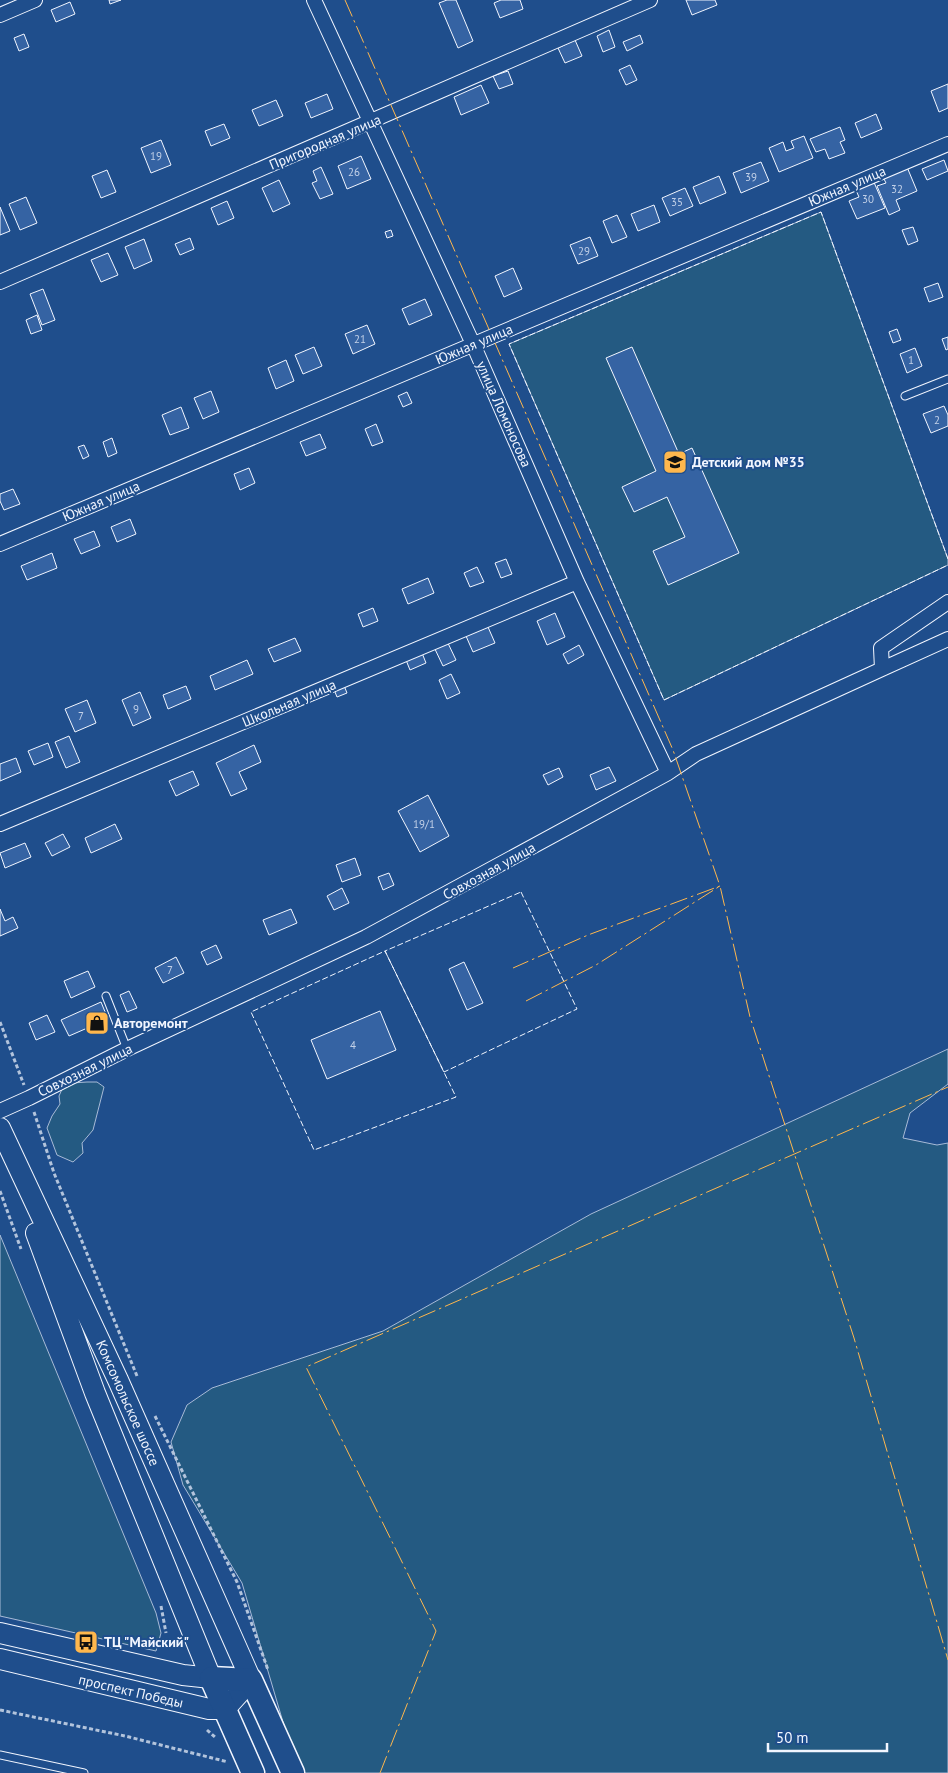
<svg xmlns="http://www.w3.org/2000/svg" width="948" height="1773" font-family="'PT Sans',sans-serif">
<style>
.green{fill:#245a82;stroke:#a8bbd7}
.building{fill:#3563a3;stroke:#f2f6ff}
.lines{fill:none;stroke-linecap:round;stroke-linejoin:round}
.service-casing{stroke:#f2f6ff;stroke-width:9}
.minor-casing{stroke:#f2f6ff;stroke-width:16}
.secondary-casing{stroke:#f2f6ff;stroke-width:22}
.primary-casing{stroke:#f2f6ff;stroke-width:25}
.path{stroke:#b3c4dc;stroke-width:3;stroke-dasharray:4 2.5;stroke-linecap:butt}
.service{stroke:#1f4e8c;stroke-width:7}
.minor{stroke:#1f4e8c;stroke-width:14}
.secondary{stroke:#1f4e8c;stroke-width:20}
.primary{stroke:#1f4e8c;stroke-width:22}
.fence{stroke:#f2f6ff;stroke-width:1;stroke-dasharray:6 2.5;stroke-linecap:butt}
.power{stroke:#ffb74d;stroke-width:1;stroke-dasharray:18 4 2.5 4;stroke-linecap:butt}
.labels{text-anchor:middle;stroke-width:4;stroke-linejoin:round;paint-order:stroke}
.number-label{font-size:11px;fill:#c3d1e8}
.street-label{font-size:14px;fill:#f2f6ff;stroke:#1f4e8c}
.poi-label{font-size:14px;font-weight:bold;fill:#f2f6ff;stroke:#1f4e8c;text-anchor:start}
</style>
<rect width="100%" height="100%" fill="#1f4e8c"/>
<path class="green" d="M821,212L948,559V565L664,700L509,344Z
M948,1049V1084L910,1113L903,1138L937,1145L948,1143V1773H298L242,1583L183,1485L171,1442L187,1405L212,1388L383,1331L591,1214Z
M87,1082H97L104,1087L93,1130L82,1143L83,1153L73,1162L57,1155L47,1128L52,1116L60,1104L59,1096L63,1087L72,1083Z
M0,1235L156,1613L161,1633L156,1651L0,1616Z"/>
<path class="building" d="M109,0H121L110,4Z
M447,0H456L473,41L458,48L439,3Z
M501,0H520L523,9L500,18L494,3Z
M686,0H715L717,5L692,15Z
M70,2L75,14L56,22L51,10Z
M609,30L615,47L603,52L597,36Z
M24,34L29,47L19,51L14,38Z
M640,35L643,43L627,51L623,42Z
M575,40L582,56L565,63L558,48Z
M630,65L637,80L626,85L619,70Z
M508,71L513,84L499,89L493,76Z
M948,84V108L939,112L931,91Z
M481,85L489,103L461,115L454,97Z
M327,94L333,109L311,118L305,103Z
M276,100L283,116L259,126L252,110Z
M876,114L882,129L861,138L855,123Z
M224,124L230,138L211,146L205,131Z
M840,127L845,140L840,142L845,153L829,159L825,149L816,152L810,139Z
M804,136L813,158L779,172L769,148L783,142L786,151L794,148L791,141Z
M161,140L171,165L151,173L141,148Z
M361,156L371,179L347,189L338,166Z
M944,160L948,171L927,180L922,169Z
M761,162L769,181L741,193L733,173Z
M321,167L333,194L320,199L312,183L317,181L313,171Z
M907,167L917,191L896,200L900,210L889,215L877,186L886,183L883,177Z
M107,170L116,192L101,198L92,176Z
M719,176L726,193L700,204L693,187Z
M279,180L290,204L273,212L262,188Z
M873,180L885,208L857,219L849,201L859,197L855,188Z
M685,188L693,206L670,216L662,198Z
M26,197L37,223L20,230L9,204Z
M227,201L234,218L218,225L211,208Z
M654,205L660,222L638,231L631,214Z
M0,207L10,231L0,235Z
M617,215L627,237L612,243L603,221Z
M913,227L918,241L908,245L902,230Z
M391,230L393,236L387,238L385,232Z
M590,237L598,256L578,264L570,245Z
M190,238L194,249L180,255L175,244Z
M144,239L152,261L134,269L125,247Z
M108,253L118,275L101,282L91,260Z
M513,268L522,289L504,297L495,276Z
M938,283L943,297L929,302L924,288Z
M43,289L55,320L42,325L30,294Z
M425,299L432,315L409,325L402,309Z
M37,315L42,330L31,334L26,320Z
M367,325L375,344L353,354L345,334Z
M897,329L901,340L893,343L889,332Z
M948,337V349L946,350L942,339Z
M314,347L322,366L303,374L295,355Z
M632,347L679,454L692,448L739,553L668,585L653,551L685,537L667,497L634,512L622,487L656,471L606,358Z
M915,348L922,366L907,373L900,354Z
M286,360L294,381L276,389L268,368Z
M211,391L219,412L203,419L194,398Z
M407,392L412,403L403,407L398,396Z
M944,406L948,415V426L931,433L923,414Z
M181,407L189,428L170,435L162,415Z
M376,424L383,442L372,446L365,429Z
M320,434L326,448L306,456L300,442Z
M112,438L117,453L108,457L103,442Z
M84,445L89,456L83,459L78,447Z
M249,468L255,483L240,490L234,474Z
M13,489L20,504L4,510L0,501V494Z
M130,519L136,534L117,542L111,527Z
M94,531L100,546L81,554L74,539Z
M52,553L57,568L27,580L21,566Z
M506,559L512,574L501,578L495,563Z
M477,567L484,582L470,587L464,573Z
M428,578L434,593L408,604L402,589Z
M373,608L378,621L363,627L358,614Z
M555,613L565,637L547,645L537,621Z
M488,627L495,643L473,652L466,636Z
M295,638L301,651L274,662L268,649Z
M446,639L456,660L443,666L433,645Z
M579,645L584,655L568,664L563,654Z
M422,653L426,663L410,670L406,660Z
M247,660L253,674L215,690L210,676Z
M451,674L460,693L447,699L439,680Z
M343,683L347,693L337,697L333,687Z
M186,686L191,699L168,709L163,695Z
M140,692L151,718L133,726L122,700Z
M87,700L96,723L75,732L65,709Z
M69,736L80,762L66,768L55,742Z
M48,743L53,757L34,765L28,751Z
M254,745L261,762L239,772L247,789L231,796L216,763Z
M16,758L21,772L0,781V764Z
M609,767L616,781L596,790L590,775Z
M559,768L563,777L548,785L543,775Z
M193,771L199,785L176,796L169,781Z
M428,795L449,836L420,852L398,811Z
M115,824L122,839L91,853L85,838Z
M63,834L70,847L52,856L45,843Z
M25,843L31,857L5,868L0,853Z
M355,858L361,875L342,882L336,865Z
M389,873L394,885L383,890L378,877Z
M342,888L349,903L334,910L327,896Z
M0,909L5,921L13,917L18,928L0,936Z
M291,909L297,923L269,935L263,920Z
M216,945L222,958L207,965L201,952Z
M176,957L184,973L163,983L155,968Z
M464,962L483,1003L467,1010L449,969Z
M88,971L95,987L71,998L64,981Z
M129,991L137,1008L127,1012L120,995Z
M101,1002L108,1019L69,1036L61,1020Z
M380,1011L396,1050L327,1079L311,1040Z
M47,1015L55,1032L36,1040L29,1023Z"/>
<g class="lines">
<g class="service-casing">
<path id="service" d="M905,396L948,379
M106,996L127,1049
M0,1755L84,1773"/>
</g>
<g class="minor-casing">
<path id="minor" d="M314,0L473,344L577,582L668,773
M0,15L35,0
M0,282L650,0
M0,544L948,144
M882,669L948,639
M0,824L577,582
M0,1111L29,1098L127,1049L366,937L668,773L696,754L882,669L881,648L948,602"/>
</g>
<g class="secondary-casing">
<path id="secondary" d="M0,1128L118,1380L251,1680L225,1709H209L0,1659
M0,1633L183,1675L211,1678L95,1393L36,1233"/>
</g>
<g class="primary-casing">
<path id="primary" d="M253,1773L211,1678L251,1680L293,1773"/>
</g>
<path class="path" d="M0,1022L24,1085
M34,1112L54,1173L137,1376
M0,1191L21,1249
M155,1416L237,1582L268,1670
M161,1606L166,1633
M0,1710L125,1736L228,1762
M207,1730L216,1738"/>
<use href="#service" class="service"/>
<use href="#minor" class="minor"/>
<use href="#secondary" class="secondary"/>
<use href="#primary" class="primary"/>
<path class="fence" d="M948,559L821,212L509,344L664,700L948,565
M521,892L577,1009L444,1072L385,951Z
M385,951L456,1097L314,1150L251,1012Z"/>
<path class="power" d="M345,0L673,750L720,886L588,935L513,968
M526,1001L596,965L720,886L750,1017L854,1338L948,1660
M380,1773L436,1631L306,1367L948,1087"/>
</g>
<defs>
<g id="school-square" transform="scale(1.25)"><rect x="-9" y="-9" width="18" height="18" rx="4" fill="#ffb74d" stroke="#1f4e8c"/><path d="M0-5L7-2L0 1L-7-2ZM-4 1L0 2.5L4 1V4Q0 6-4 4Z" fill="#111"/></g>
<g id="shop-square" transform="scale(1.25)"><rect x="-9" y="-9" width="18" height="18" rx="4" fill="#ffb74d" stroke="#1f4e8c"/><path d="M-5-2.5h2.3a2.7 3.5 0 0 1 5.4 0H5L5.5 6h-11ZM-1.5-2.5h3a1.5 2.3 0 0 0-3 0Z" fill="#111"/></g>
<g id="bus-square" transform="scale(1.25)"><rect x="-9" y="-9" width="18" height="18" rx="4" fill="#ffb74d" stroke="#1f4e8c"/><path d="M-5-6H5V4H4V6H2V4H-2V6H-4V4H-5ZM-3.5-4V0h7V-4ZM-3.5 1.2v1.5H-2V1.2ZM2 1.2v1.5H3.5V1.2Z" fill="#111"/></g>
</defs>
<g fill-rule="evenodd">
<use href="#school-square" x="675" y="462"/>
<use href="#shop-square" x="97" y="1023"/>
<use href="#bus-square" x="86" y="1642"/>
</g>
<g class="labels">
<g class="number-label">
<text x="156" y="160">19</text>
<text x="354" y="176">26</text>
<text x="751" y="181">39</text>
<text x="897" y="193">32</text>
<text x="868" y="203">30</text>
<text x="677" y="206">35</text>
<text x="584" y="255">29</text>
<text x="360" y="343">21</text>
<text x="911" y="364">1</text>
<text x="937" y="424">2</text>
<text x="136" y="713">9</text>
<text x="81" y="720">7</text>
<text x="424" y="828">19/1</text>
<text x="170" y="974">7</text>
<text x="353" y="1049">4</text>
</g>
<g class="street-label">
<text transform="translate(325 142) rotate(-23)" y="5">Пригородная улица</text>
<text transform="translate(847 186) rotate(-23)" y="5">Южная улица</text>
<text transform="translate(474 344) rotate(-23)" y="5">Южная улица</text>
<text transform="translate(504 414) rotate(66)" y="5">улица Ломоносова</text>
<text transform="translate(101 501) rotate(-23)" y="5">Южная улица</text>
<text transform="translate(289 703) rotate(-23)" y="5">Школьная улица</text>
<text transform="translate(489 871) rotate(-29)" y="5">Совхозная улица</text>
<text transform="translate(85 1070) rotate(-26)" y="5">Совхозная улица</text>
<text transform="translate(128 1403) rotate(66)" y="5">Комсомольское шоссе</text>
<text transform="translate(131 1691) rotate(13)" y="5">проспект Победы</text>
</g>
<g class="poi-label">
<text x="692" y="467">Детский дом №35</text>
<text x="114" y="1028">Авторемонт</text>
<text x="104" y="1647">ТЦ "Майский"</text>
</g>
</g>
<path d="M768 1743v8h119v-8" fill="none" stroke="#f2f6ff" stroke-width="2.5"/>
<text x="776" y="1743" font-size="15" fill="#f2f6ff" stroke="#1f4e8c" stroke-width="4" paint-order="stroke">50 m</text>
</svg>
